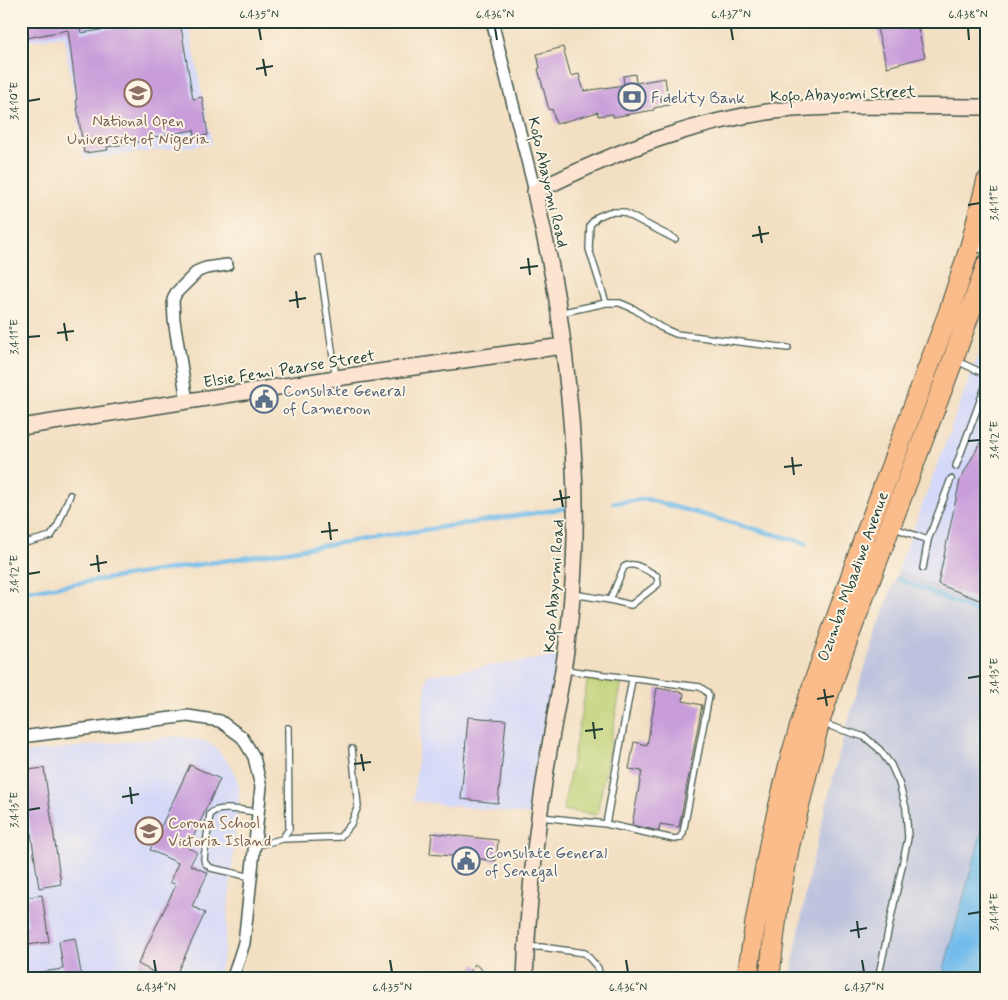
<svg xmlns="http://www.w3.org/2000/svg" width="1008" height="1000" font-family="Mynerve,sans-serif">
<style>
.built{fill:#d4d8f9}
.industrial{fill:#bdc3de}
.green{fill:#bed073;stroke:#6e8654}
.water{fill:#72bbea;stroke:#487c8f}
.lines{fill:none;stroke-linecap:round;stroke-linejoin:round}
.stream{stroke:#72bbea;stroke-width:4.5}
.building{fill:#c89dda}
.lane-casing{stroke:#3f5549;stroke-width:8}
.street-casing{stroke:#3f5549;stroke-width:14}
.secondary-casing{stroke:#3f5549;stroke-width:18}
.highway-casing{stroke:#3f5549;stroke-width:22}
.lane{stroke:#fff;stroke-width:5.5}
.street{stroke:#fff;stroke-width:11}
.secondary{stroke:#fde4d1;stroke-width:15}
.highway{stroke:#fabc8b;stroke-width:20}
.ticks{fill:none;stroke:#1f3d34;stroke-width:2}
.labels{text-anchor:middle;stroke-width:4;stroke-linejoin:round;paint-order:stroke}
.street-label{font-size:16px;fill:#1f3d34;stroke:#fcf5e5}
.service-label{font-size:16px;fill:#4e5e75;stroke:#fcf5e5;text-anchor:start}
.education-label{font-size:16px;fill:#785e54;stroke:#fcf5e5}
.neatline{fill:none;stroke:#1f3d34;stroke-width:2}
.ticks-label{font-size:12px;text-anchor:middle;fill:#1f3d34}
</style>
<rect width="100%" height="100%" fill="#fcf5e5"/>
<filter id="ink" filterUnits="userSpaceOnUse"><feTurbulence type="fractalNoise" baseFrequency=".02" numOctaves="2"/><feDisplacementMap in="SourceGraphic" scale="10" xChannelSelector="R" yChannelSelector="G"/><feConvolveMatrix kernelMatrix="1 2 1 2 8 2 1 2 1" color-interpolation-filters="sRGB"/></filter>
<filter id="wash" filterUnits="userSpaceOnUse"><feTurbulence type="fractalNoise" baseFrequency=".0096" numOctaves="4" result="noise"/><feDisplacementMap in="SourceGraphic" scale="20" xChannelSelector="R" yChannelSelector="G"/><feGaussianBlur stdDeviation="1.12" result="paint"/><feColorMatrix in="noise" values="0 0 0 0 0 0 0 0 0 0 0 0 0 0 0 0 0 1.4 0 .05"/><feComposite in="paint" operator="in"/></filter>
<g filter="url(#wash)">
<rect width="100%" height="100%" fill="#f3dfc2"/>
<path class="built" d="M21,21H188L212,144L84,159L64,36L21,42Z
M984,339L987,340V606L898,570Z
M559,656L544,729L532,815L413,801L427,675Z
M178,736L207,742L216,748L231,766L236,776L240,789L224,950L221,966L214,979H21V753Z"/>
<path class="industrial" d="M898,570L987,606V812L944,968V979H790L811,866L845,731L869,654Z"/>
<path class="green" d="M588,678L622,681L597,815L563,810Z"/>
<path class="water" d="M987,812V979H944V968Z"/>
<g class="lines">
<path class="stream" d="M613,503L646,499L806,543
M899,579L987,616
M21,592L567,508"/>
</g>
<g id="blocks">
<path class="building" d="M21,21H86L87,27L80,28L81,33L159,21H180L193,99L202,97L208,135L195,137L194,130L149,138L150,140L107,147L108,150L84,153L76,99H77L68,30L21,39Z
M875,21H916L925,57L887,67Z
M563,47L571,76L579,74L584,91L624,85L623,76L635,74L636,83L665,78L669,105L654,108V110L613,117V114L598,116V112L556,124L552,109L549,110L545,95L538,69L540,68L537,54Z
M987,430V603L938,584L960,480Z
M657,688L684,693L683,701L702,705L679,827L660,824L659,831L632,825L642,771L629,769L634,742L647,745Z
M468,717L506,720L498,803L461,799Z
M190,765L220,779L188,848L197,852L190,865L208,873L192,906L205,913L174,979H167L138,964L176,885L170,882L178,863L150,850Z
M44,768L61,884L39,888L26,799L21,800V771Z
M432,833L498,840L496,861L474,858L472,870L460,868L461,857L430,854Z
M42,895L49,942L21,946V926L28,925L24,898Z
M75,938L82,979H41V972L63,969L59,941Z
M475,964L493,979H463Z"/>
</g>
</g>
<g filter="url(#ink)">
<use href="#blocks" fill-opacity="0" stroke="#3f5549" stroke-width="1"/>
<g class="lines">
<g class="lane-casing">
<path id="lane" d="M319,258L336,378
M606,303L589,249L590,225L597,217L609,212H623L675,239
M559,313L606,303H620L634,309L660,327L676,334L788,348
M957,361L987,375
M956,466L987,382
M892,527L928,540
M21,540L29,542L51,536L58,525L70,495
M923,568L928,540L951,479
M573,594L610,600L631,605L658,584L657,576C648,571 633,560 624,567L610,600
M823,724L865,737L879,749L891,765L899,783L906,808L908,838L878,979
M541,817L606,824L674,839L680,838L683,833L709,696L707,692L700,687L565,670
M606,824L632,680
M282,839L340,837L351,824L358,806L352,749
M255,846L282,839L289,829L288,728
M251,877L211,868L205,863L204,859L210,814C219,805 245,811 258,812
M527,947H541L585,953L598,968L600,979"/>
</g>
<g class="street-casing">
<path id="street" d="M492,21L535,192
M971,244L987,248
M187,401L174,320L173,300L176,293L198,271L206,268L227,265
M21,737L188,716L220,721L242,737L254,757L261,787L244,943L234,974L230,979"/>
</g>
<g class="secondary-casing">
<path id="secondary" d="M21,427L336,378L563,346
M525,979C528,897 538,814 552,733C560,687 569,642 572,596C580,502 572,407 559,314C554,273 543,233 535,192C616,151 702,117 793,109C857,104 922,107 987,107"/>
</g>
<g class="highway-casing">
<path id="highway" d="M747,979L756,919L770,842L792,753L811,691L865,536L949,312L971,244L987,181
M769,979L777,912L789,847L819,723L841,657L953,360L987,264"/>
</g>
<use href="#lane" class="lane"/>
<use href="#street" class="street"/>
<use href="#secondary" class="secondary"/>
<use href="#highway" class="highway"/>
</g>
</g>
<path class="ticks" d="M259,28L261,40M495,28L497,40M731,28L733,40M968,28L969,40M263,59L266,76M256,69L273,66M28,101L40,99M968,205L980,203M759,226L762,243M752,236L769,233M528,258L530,275M520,268L538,266M296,291L298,308M289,301L306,298M64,323L67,341M57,333L74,331M28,337L40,336M968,441L980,440M792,457L794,475M784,467L802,465M560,490L563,507M553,500L570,497M329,522L331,540M321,532L338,530M97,555L99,572M90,565L107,562M28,574L40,572M968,678L980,676M824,689L827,706M817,699L834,696M593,722L595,739M585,731L603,729M361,754L364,771M354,764L371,762M130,787L132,804M122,797L139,794M28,810L40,808M968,914L980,912M857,921L859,938M850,931L867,928M154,960L156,972M390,960L392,972M626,960L628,972M862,960L864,972"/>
<defs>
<g id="university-ring" transform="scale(1.4375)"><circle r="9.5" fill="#fcf5e5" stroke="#8d6e63" stroke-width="1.5"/><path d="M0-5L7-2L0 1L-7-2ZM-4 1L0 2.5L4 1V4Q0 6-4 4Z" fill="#8d6e63"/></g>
<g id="bank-ring" transform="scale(1.4375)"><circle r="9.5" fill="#fcf5e5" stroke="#5c6f8a" stroke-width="1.5"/><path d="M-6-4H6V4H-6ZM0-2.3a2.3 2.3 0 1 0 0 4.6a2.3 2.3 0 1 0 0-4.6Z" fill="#5c6f8a"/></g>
<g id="civic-ring" transform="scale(1.4375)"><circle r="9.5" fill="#fcf5e5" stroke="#5c6f8a" stroke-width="1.5"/><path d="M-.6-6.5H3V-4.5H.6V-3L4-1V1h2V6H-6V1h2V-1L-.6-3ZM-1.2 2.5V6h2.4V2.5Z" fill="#5c6f8a"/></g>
<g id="school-ring" transform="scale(1.4375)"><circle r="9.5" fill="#fcf5e5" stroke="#8d6e63" stroke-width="1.5"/><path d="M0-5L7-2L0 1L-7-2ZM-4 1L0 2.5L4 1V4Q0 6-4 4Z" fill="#8d6e63"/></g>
</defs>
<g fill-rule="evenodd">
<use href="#university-ring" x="138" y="93"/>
<use href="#bank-ring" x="632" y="97"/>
<use href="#civic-ring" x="264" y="399"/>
<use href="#school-ring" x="149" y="831"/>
<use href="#civic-ring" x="466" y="861"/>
</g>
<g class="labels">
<g class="street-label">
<text transform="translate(843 93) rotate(-2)" y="6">Kofo Abayomi Street</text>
<text transform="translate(549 182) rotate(77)" y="6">Kofo Abayomi Road</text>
<text transform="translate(289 368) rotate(-9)" y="6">Elsie Femi Pearse Street</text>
<text transform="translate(852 576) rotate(-70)" y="6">Ozumba Mbadiwe Avenue</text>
<text transform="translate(553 586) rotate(-86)" y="6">Kofo Abayomi Road</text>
</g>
<g class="service-label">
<text x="651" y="103">Fidelity Bank</text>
<text x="283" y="396">Consulate General<tspan x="283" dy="18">of Cameroon</tspan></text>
<text x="485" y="858">Consulate General<tspan x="485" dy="18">of Senegal</tspan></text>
</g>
<g class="education-label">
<text x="138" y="126">National Open<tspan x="138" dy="18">University of Nigeria</tspan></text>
<text x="168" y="828" text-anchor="start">Corona School<tspan x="168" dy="18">Victoria Island</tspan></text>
</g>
</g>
<rect width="1008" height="1000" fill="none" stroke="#fcf5e5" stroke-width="55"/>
<rect x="28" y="28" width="952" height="944" class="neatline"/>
<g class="ticks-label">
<text x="259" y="18">6.435°N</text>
<text x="495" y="18">6.436°N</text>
<text x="731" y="18">6.437°N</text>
<text x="968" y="18">6.438°N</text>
<text transform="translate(14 101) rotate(-90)" y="4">3.410°E</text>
<text transform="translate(994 203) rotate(-90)" y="4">3.411°E</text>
<text transform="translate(14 337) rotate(-90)" y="4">3.411°E</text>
<text transform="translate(994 440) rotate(-90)" y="4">3.412°E</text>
<text transform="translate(14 574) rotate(-90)" y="4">3.412°E</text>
<text transform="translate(994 676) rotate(-90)" y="4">3.413°E</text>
<text transform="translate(14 810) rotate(-90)" y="4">3.413°E</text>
<text transform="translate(994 912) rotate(-90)" y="4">3.414°E</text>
<text x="156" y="991">6.434°N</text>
<text x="392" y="991">6.435°N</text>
<text x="628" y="991">6.436°N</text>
<text x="864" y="991">6.437°N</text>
</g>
</svg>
